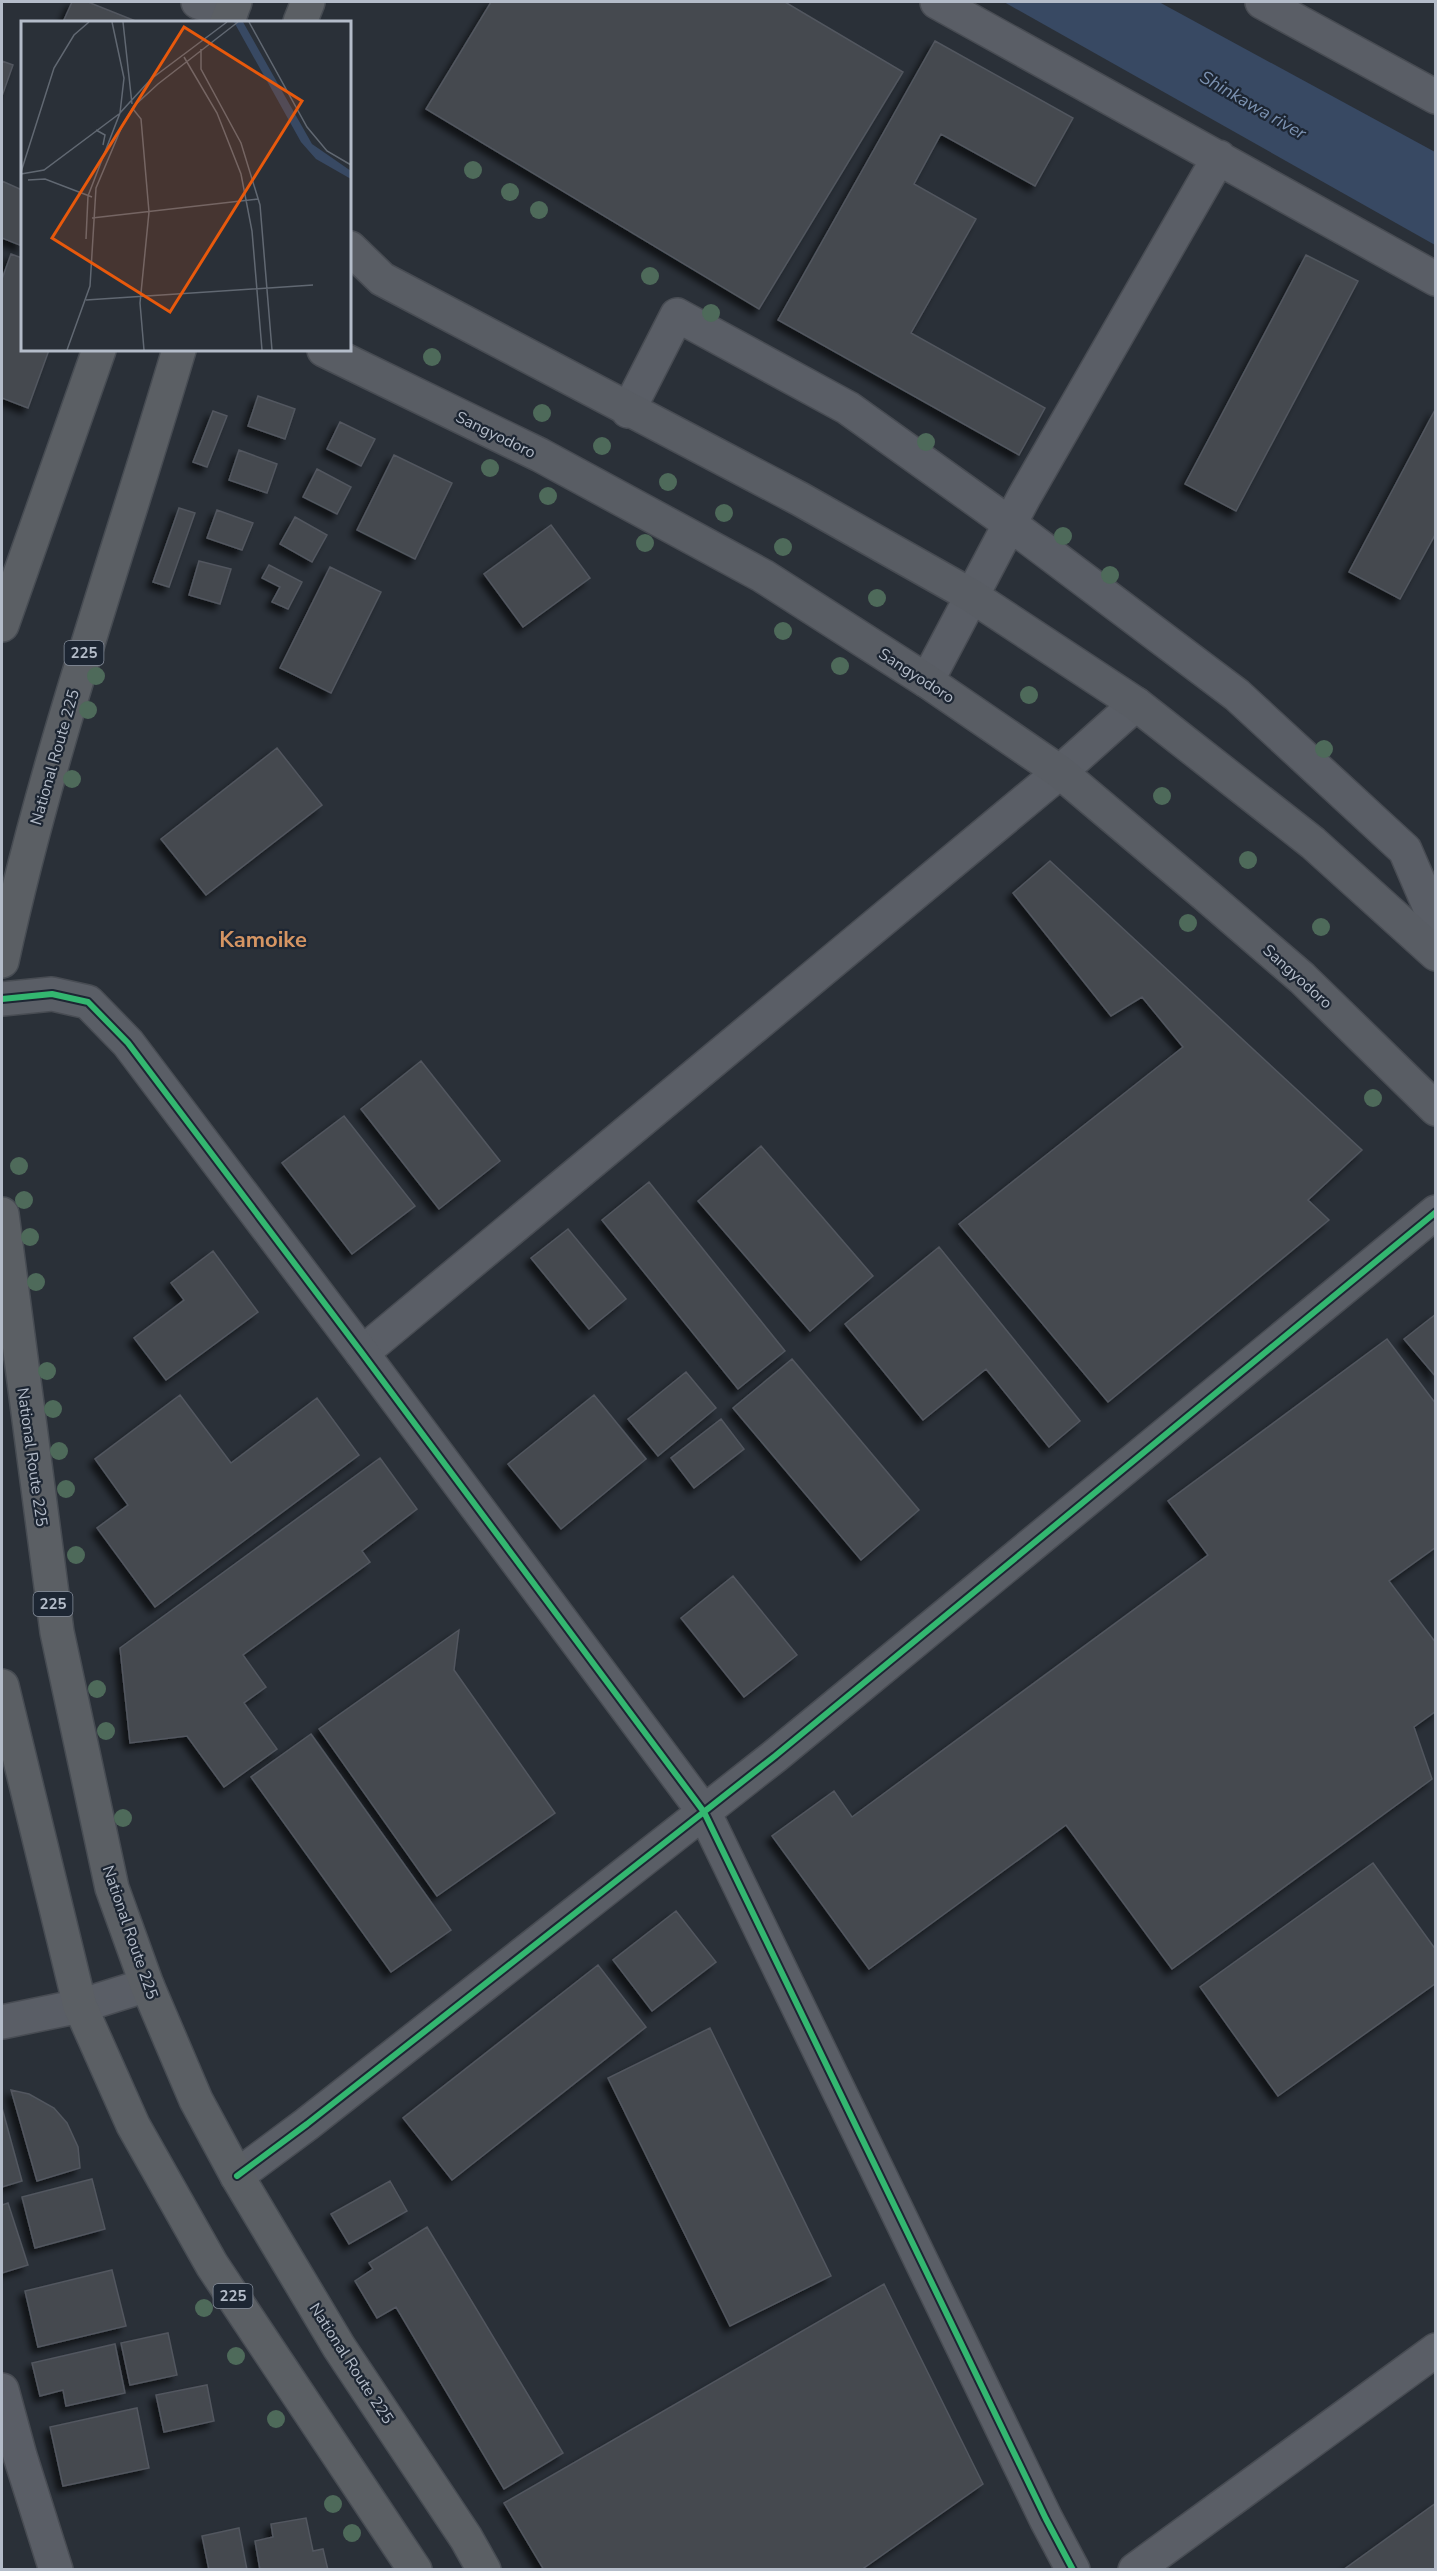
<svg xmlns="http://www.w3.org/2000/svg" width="1437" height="2571" font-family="'Nunito Sans',sans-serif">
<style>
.water{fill:#384963}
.building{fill:#444950;stroke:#52575f;stroke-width:1.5;filter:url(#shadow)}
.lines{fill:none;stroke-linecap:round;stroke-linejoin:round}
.minor-casing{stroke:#484c53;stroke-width:36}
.tertiary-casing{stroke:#484c53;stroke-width:36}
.secondary-casing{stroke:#484c53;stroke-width:36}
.trunk-casing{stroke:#474c53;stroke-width:36}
.minor{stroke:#5a5e66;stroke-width:33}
.tertiary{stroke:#5a5e66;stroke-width:33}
.secondary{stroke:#595d64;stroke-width:33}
.trunk{stroke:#5b5f64;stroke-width:33}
.cycleway-casing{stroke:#1d2633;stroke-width:10}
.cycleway{stroke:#33b770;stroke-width:6}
.tree{fill:#4e6a5a}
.labels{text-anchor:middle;stroke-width:4.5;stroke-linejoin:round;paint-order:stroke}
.shield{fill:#1d2633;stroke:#878f9c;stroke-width:1.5}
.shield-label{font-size:15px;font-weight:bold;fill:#b4bcc9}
.street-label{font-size:16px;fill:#b4bcc9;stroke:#1d2633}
.water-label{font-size:18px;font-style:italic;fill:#7c92b1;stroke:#1d2633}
.district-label{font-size:22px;font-weight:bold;fill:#d59563;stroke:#1d2633}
.inset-road{fill:none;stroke:#616872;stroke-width:1.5}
.view{fill:#e8590c;fill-opacity:0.15;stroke:#e8590c;stroke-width:3}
.inset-edge{fill:none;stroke:#b4bcc9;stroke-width:3}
</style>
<defs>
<filter id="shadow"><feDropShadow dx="-5.5" dy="5.5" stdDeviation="3" flood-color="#0009"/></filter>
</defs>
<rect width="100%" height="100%" fill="#2a3038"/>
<path class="water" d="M1004,2H1159L1435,152V245Z"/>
<path class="building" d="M72,2H88L138,22H63Z
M491,2H785L903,72L759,309L426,109Z
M935,41L1073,118L1035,186L941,134L914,184L976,219L911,333L1045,408L1019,455L778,320Z
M2,61L13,65L2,96Z
M2,181L22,190V246L2,238Z
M11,254L22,258V350H49L28,408L2,398V279Z
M1306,255L1358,281L1236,511L1185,484Z
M258,396L295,409L285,439L248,426Z
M1436,408V533L1400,599L1349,572Z
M213,411L227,416L207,467L193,462Z
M340,422L375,439L361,466L327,449Z
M239,450L277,464L267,493L229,480Z
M394,455L452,483L415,559L357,530Z
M317,469L351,487L337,514L303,497Z
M179,508L195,513L169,587L153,582Z
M217,510L253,523L242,550L207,538Z
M295,517L327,535L312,562L280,544Z
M551,525L590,578L523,627L484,574Z
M199,561L231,569L220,604L189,595Z
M269,565L302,582L288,609L272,602L280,587L262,578Z
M330,567L381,592L331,693L280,668Z
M277,748L322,805L206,895L161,839Z
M1050,861L1362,1150L1308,1200L1329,1220L1108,1402L959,1224L1183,1047L1142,997L1111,1016L1013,893Z
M421,1061L500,1161L439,1209L361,1109Z
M344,1116L415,1206L352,1254L282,1163Z
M761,1146L873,1276L810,1331L698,1201Z
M649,1182L785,1351L738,1389L602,1220Z
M568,1229L626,1299L589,1329L531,1258Z
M939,1247L1080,1421L1049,1447L986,1369L923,1420L845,1324Z
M213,1251L258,1312L166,1380L134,1338L184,1300L171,1283Z
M1436,1314V1377L1404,1339Z
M1387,1339L1436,1404V1547L1389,1581L1436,1643V1711L1414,1727L1432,1779L1172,1969L1066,1825L869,1969L772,1836L834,1791L852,1817L1208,1555L1168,1501Z
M792,1359L919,1510L861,1560L733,1408Z
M686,1372L716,1408L658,1456L628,1419Z
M180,1395L231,1463L317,1398L359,1455L155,1607L97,1528L128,1505L95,1459Z
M594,1395L646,1459L561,1529L508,1464Z
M721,1419L744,1449L694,1488L671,1458Z
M380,1458L417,1509L362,1551L370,1562L243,1655L266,1687L244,1703L277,1749L224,1787L187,1736L130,1743L120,1648Z
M733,1576L797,1655L744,1697L681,1618Z
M459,1630L454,1670L555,1813L437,1896L319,1729Z
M311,1734L451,1930L391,1972L251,1777Z
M1373,1863L1436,1950V1983L1278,2096L1200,1987Z
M676,1911L716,1962L652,2011L613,1960Z
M598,1965L646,2027L452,2180L403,2118Z
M710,2028L831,2276L730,2326L608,2078Z
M11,2090L29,2094L54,2108L67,2123L78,2147L80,2168L37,2181Z
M2,2108L22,2181L2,2187Z
M92,2179L105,2229L35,2248L22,2197Z
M390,2181L407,2211L349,2244L331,2214Z
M8,2203L28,2265L2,2273V2205Z
M427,2227L563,2453L504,2489L396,2307L377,2318L355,2281L373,2269L369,2263Z
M112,2270L126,2326L38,2347L25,2291Z
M884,2284L983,2484L861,2570H544L504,2503Z
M168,2333L177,2375L130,2385L121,2343Z
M115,2344L125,2393L66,2406L63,2390L40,2396L32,2363Z
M207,2385L214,2421L164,2432L156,2395Z
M137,2408L149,2468L63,2486L50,2427Z
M1436,2503V2570H1343Z
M306,2518L313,2551L323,2549L328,2570H260L255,2541L273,2537L271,2524Z
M239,2528L247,2570H209L202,2536Z"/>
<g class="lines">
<g class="minor-casing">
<path id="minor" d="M198,2L231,13
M937,2L1436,279
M628,411L677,315L848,408L1010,524L1237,695L1405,850L1436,922
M927,681L1024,497L1219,157
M362,1353L1060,772L1136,704
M2,2390L20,2456L56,2570"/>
</g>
<g class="tertiary-casing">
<path id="tertiary" d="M1262,2L1436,97
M2,999L52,994L88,1002L128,1043L362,1353L704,1812L1046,2519L1073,2570
M2,2022L80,2006L147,1985
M237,2176L307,2124L775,1756L1436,1212
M1135,2570L1436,2350"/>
</g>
<g class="secondary-casing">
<path id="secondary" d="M350,248L382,279L800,499L972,596L1136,704L1313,843L1436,954
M324,350L540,455L763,576L927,681L1060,772L1208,897L1302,978L1436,1109"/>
</g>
<g class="trunk-casing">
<path id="trunk" d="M227,22L235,2
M300,22L308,2
M2,625L99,350
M2,961C47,753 119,553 179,350
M2,1214L57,1632L112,1888L147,1985L196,2100L237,2176L339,2347L466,2538L484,2570
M2,1686L80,2006L133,2125L212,2265L415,2570"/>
</g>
<use href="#minor" class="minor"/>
<use href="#tertiary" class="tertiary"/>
<use href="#secondary" class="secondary"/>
<use href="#trunk" class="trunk"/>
<g class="cycleway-casing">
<path id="cycleway" d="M2,999L52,994L88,1002L128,1043L362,1353L704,1812L1046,2519L1073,2570
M237,2176L307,2124L775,1756L1436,1212"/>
</g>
<use href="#cycleway" class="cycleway"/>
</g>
<g class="tree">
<circle cx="473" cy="170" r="9"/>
<circle cx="510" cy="192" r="9"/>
<circle cx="539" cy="210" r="9"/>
<circle cx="650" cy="276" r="9"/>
<circle cx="711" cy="313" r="9"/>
<circle cx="432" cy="357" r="9"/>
<circle cx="542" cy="413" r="9"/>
<circle cx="926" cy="442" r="9"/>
<circle cx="602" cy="446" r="9"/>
<circle cx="490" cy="468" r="9"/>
<circle cx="668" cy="482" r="9"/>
<circle cx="548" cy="496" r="9"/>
<circle cx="724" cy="513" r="9"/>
<circle cx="1063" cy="536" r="9"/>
<circle cx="645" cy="543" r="9"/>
<circle cx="783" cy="547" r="9"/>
<circle cx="1110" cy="575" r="9"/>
<circle cx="877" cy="598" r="9"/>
<circle cx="783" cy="631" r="9"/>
<circle cx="840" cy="666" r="9"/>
<circle cx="96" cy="676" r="9"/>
<circle cx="1029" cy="695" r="9"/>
<circle cx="88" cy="710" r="9"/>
<circle cx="1324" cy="749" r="9"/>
<circle cx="72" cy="779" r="9"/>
<circle cx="1162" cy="796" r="9"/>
<circle cx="1248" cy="860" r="9"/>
<circle cx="1188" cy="923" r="9"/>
<circle cx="1321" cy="927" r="9"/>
<circle cx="1373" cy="1098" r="9"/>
<circle cx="19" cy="1166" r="9"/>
<circle cx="24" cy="1200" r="9"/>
<circle cx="30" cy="1237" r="9"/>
<circle cx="36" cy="1282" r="9"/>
<circle cx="47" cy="1371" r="9"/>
<circle cx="53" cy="1409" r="9"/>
<circle cx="59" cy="1451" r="9"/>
<circle cx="66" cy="1489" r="9"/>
<circle cx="76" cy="1555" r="9"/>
<circle cx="97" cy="1689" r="9"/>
<circle cx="106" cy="1731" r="9"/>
<circle cx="123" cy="1818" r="9"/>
<circle cx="204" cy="2308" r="9"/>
<circle cx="236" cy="2356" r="9"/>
<circle cx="276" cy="2419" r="9"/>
<circle cx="333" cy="2504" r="9"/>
<circle cx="352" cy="2533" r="9"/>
</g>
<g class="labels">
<g class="shield">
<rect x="64.5" y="641" width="39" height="24" rx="4.5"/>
<rect x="33.5" y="1592" width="39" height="24" rx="4.5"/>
<rect x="213.5" y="2284" width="39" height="24" rx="4.5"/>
</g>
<g class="shield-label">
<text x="84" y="658">225</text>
<text x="53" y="1609">225</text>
<text x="233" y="2301">225</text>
</g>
<g class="street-label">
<text transform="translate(496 434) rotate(26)" y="6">Sangyodoro</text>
<text transform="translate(917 675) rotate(33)" y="6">Sangyodoro</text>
<text transform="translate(54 757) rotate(-74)" y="6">National Route 225</text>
<text transform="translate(1298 976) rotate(42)" y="6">Sangyodoro</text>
<text transform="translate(33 1457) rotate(82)" y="6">National Route 225</text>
<text transform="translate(131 1932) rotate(71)" y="6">National Route 225</text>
<text transform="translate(352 2363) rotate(57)" y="6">National Route 225</text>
</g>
<g class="water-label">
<text transform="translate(1253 105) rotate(30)" y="6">Shinkawa river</text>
</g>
<g class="district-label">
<text x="263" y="947">Kamoike</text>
</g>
</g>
<g transform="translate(21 21)">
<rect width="330" height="330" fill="#2a3038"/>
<path d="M213,1H222L291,123L330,150V158L295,138L280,121Z" fill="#384963"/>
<path class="inset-road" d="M91,1L103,57L99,92M102,1L111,83M228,1L286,106L306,130L330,144M180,28V48L220,122L239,184L251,329M163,36L196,92L220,153L231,210L241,329M112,88L120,98L128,191L119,282L123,329M75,109L84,114L82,124M0,151L33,47L53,14L68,1M0,153L23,149L98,93M7,159L24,158L71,176M71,197L237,178M65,218L67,175L99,92L130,58L206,1M65,279L292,264M46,329L69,265L75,167L102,103L113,85L137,63L217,1"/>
<path class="view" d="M163,6L281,80L149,291L31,217Z"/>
<rect width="330" height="330" class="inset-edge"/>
</g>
<rect width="1437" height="2571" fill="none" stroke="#b4bcc9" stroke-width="6"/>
</svg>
